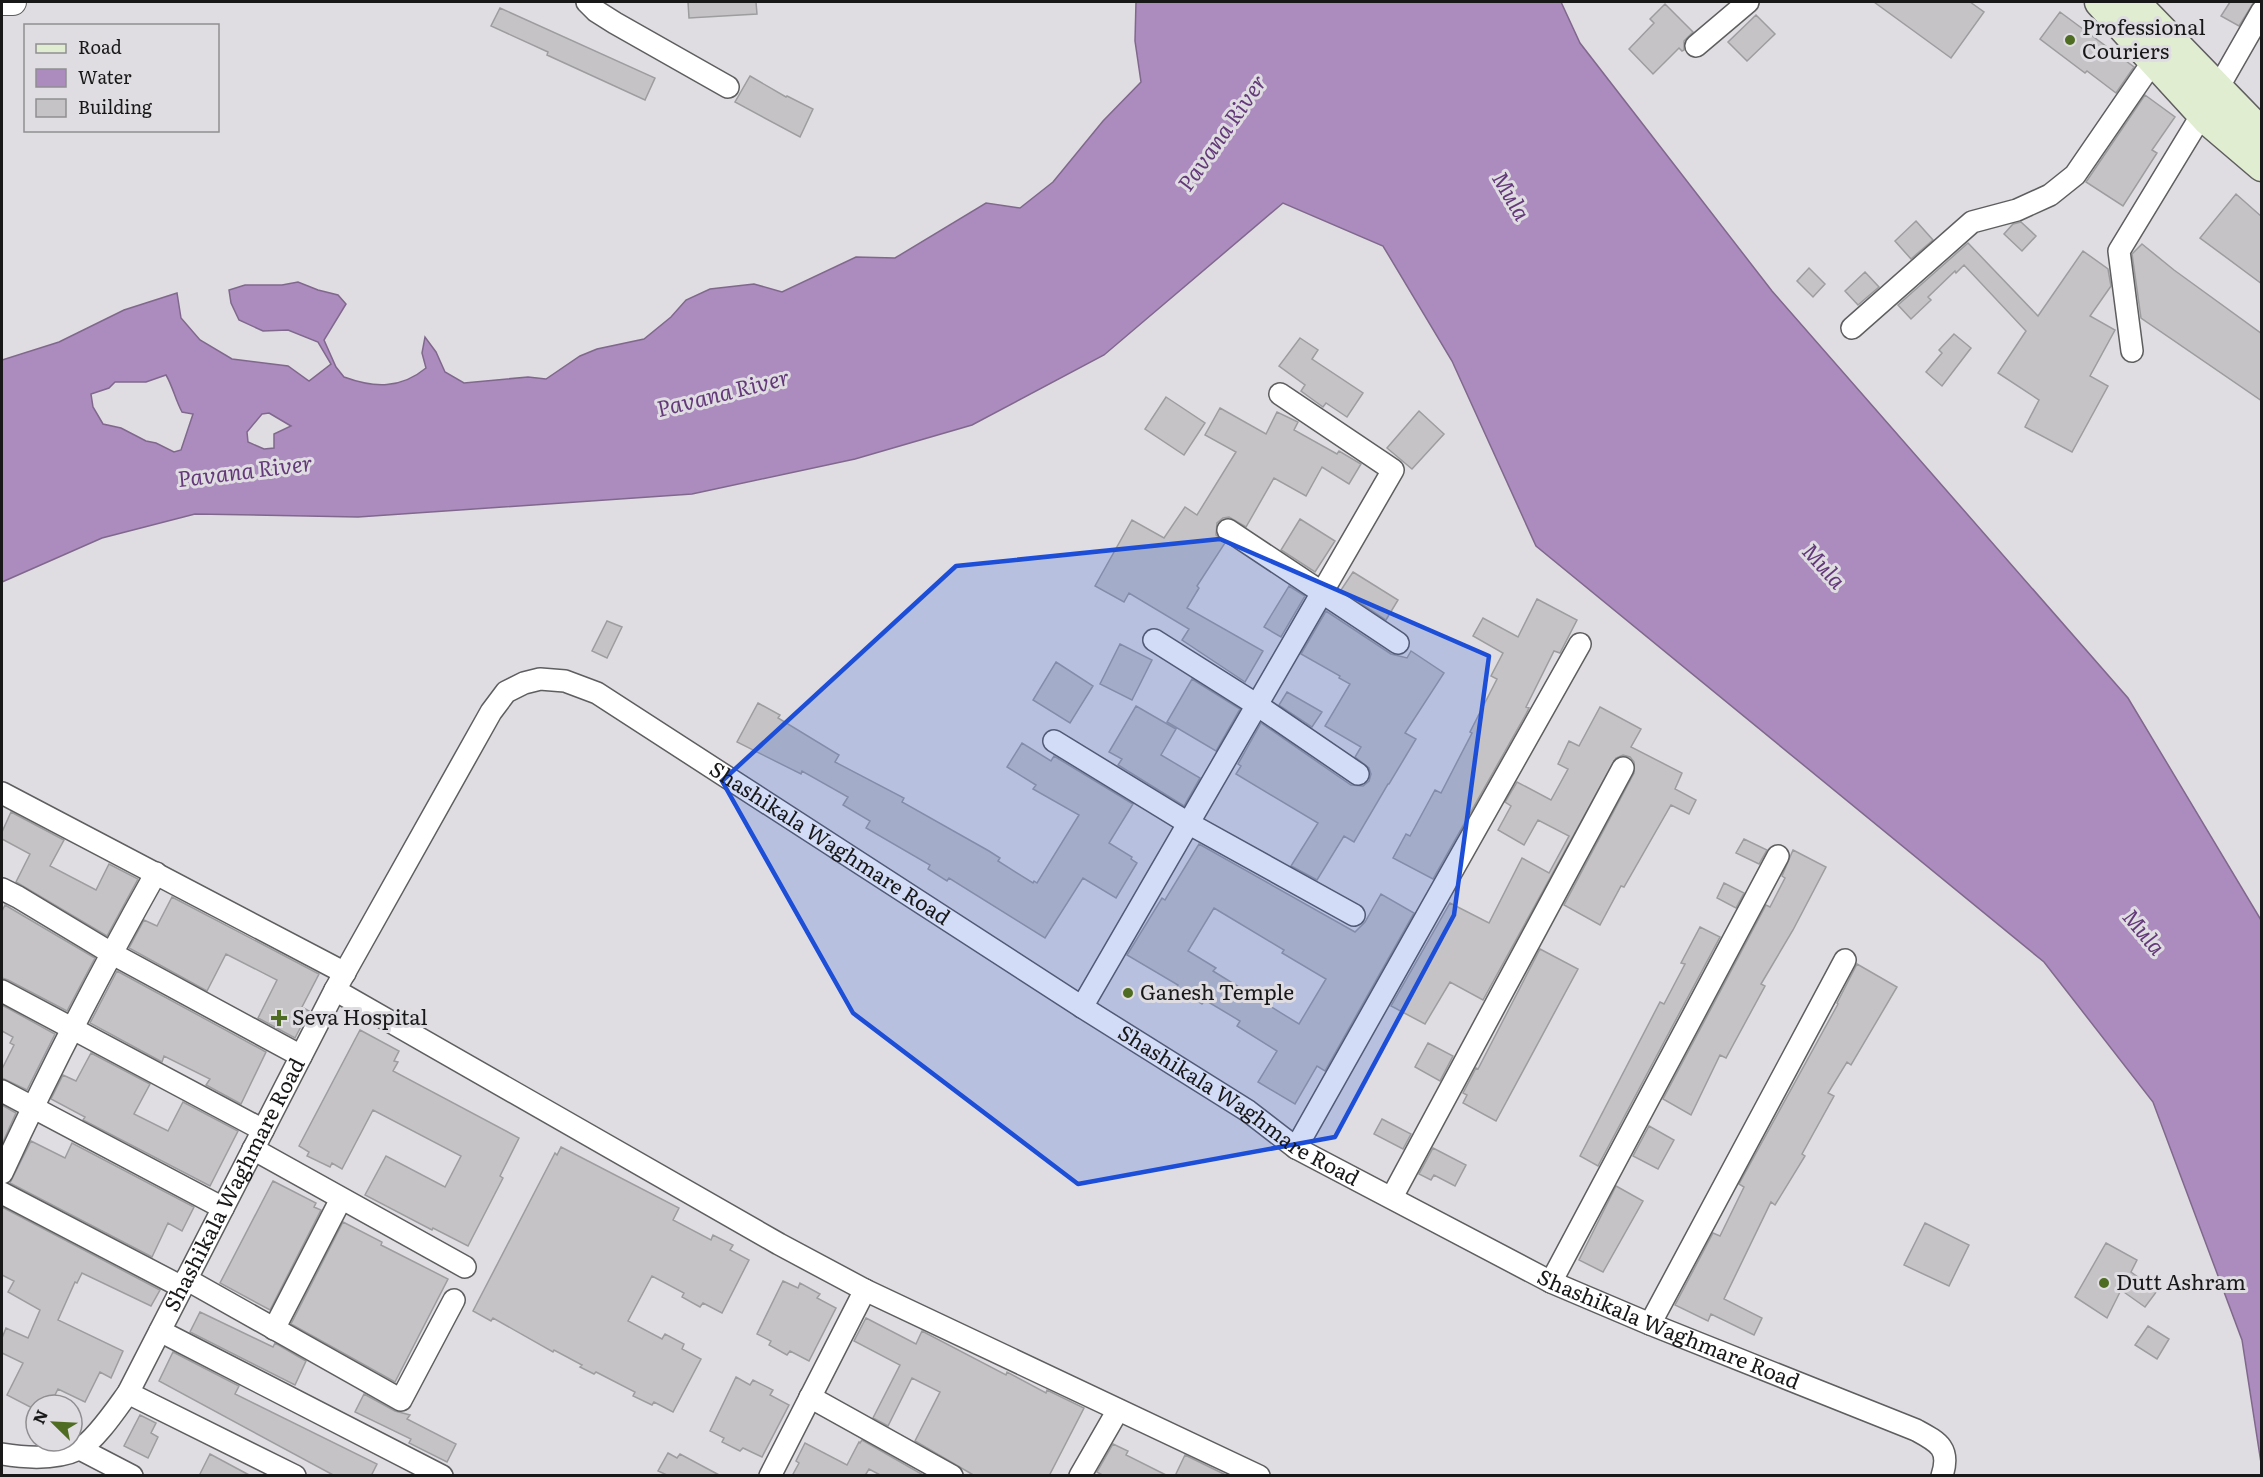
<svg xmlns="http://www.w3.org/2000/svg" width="2263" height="1477" font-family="Literata,serif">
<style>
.water{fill:#ac8bbf;stroke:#80688d;stroke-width:1.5;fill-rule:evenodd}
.building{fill:#c5c3c6;stroke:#9d9c9f;stroke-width:1.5;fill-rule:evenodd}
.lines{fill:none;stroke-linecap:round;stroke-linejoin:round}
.minor-casing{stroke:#5e5d5f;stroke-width:24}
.tertiary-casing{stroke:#5e5d5f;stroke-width:28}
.secondary-casing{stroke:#5e5d5f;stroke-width:33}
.minor{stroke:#fff;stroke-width:21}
.tertiary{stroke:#fff;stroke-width:26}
.secondary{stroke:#e0edd1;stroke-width:30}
.marked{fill:#1d4ed8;fill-opacity:0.2;stroke:#1d4ed8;stroke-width:4.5;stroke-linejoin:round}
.poi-dot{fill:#4e6d22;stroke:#dfdde1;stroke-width:2}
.labels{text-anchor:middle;stroke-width:6;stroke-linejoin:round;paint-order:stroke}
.poi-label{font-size:21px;fill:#191819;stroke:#dfdde1;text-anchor:start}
.street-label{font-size:21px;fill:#191819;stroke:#dfdde1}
.water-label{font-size:22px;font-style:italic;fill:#64397a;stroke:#dfdde1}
</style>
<rect width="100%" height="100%" fill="#dfdde1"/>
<path class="water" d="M1136,2H1561L1580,43L1772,291L2128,698L2261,920V1463L2242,1340L2153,1102L2044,962L1536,546L1452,361L1383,246L1283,203L1104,355L972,425L855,459L692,494L358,517L195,514L102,538L2,582V360L59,342L124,310L177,293L181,318L200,340L232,359L288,366L309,381L331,364L318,342L288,330L263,331L239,320L231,303L229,290L245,285H282L298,282L318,290L338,295L346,304L324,340L336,367L344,377C374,388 401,389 426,368L422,353L425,337L436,352L445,372L464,383L528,377L546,379L580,356L597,349L644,339L671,317L686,300L710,289L754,284L782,292L856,257L895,258L986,203L1020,208L1053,182L1103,121L1141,82L1135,41ZM166,375C173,387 175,399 182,412L193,414L181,450L174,452L156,443L146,441L121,428L103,424L93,407L91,394L109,388L115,382H146ZM269,413L291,426L274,434V448L264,449L248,442L247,432L262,414Z"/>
<path class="building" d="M688,2H756L757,14L689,18Z
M1874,2H1970L1984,12L1951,58Z
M2230,2H2254L2239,26L2221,16Z
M1665,4L1693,32L1684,41V50L1682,51L1679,48L1653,74L1629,49L1654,23L1650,19Z
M500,8L655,78L645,100L547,55L548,52L491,26Z
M2060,12L2134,67L2116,93L2087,71L2085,73L2040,39Z
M1756,15L1775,34L1747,61L1728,42Z
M750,76L786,97L787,96L813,109L800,137L735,102Z
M2145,95L2175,117L2152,150L2157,153L2123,206L2086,182Z
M2236,194L2262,217V284L2200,238Z
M1916,221L1933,240L1911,259L1895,241Z
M2021,222L2036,236L2022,251L2004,234L2013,224Z
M1968,243L2038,316L2083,251L2108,269L2111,286L2090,316L2115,330L2090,376L2108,386L2072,452L2025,427L2039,400L1998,373L2026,331L1964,265L1956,273L1955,271L1928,297L1931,300L1911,319L1898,305Z
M2142,244L2174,270L2262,334V401L2141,318L2132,254Z
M1809,268L1825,284L1813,297L1797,281Z
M1865,272L1879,287L1858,305L1845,291Z
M1954,334L1971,348L1942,386L1926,372L1942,353L1939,350Z
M1300,338L1318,350L1312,359L1363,393L1347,417L1326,403L1323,407L1301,391L1305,385L1279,366Z
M1166,397L1205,423L1184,455L1145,429Z
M1220,408L1266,434L1277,412L1298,422L1294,430L1337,454L1339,451L1361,464L1349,484L1322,467L1306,496L1274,478L1246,527L1229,517L1223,518L1217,523L1216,535L1225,543L1197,586L1199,588L1187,608L1263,651L1245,682L1182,640L1189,629L1129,593L1124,602L1095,586L1132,520L1164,538L1185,507L1197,515L1236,452L1205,435Z
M1419,411L1444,434L1412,469L1387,448Z
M1300,519L1335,541L1315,572L1281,550Z
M1353,572L1398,600L1386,620L1341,590Z
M1289,586L1305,596L1281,637L1264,627Z
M1537,599L1577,620L1560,653L1554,651L1526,707L1529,708L1526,714L1433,879L1393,858L1406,834L1410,836L1435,790L1441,793L1472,733L1470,732L1497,679L1491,676L1503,653L1473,636L1483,618L1518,637Z
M1326,611L1391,654L1407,658L1411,651L1444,673L1405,733L1416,739L1389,784H1388L1354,842L1344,836L1317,880L1291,866L1318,823L1236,774L1241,766L1238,764L1261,723L1351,785L1363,786L1369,781L1371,774L1369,768L1355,757L1361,747L1325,726L1350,684L1339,678L1340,676L1301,654Z
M607,621L622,627L607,658L592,651Z
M1120,644L1152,660L1132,700L1100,684Z
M1056,662L1093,686L1070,723L1033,700Z
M1192,679L1240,709L1216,751L1167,722Z
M1287,692L1322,712L1312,727L1279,705Z
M758,703L780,715L778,718L839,755L835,762L904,798L902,802L989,851L1000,858L998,861L1033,883L1034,881L1037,883L1079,815L1033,789L1036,785L1007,767L1022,743L1051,761L1054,756L1133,804L1109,843L1132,857L1131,859L1137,863L1116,898L1083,878L1045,938L949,878L947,881L928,869L930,865L866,828L870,821L843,805L848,797L802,771L801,774L737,742Z
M1136,706L1176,729L1161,755L1200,778L1184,806L1118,765L1122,759L1109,752Z
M1600,707L1641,729L1631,747L1682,773L1675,789L1696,800L1689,814L1671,805L1624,887L1621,886L1600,925L1564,905L1634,773V762L1630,757L1623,755L1616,758L1483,1000L1450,982L1425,1024L1391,1006L1450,903L1489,923L1522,858L1549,873L1569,836L1538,820L1524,845L1498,830L1511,806L1505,802L1517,782L1551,800L1568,769L1558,764L1569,741L1579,746Z
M11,812L64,840L50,866L96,890L109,864L138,879L107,936L16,882L30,854L2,839V832Z
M1744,839L1767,850L1759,864L1736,853Z
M1199,844L1355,932L1365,922L1381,894L1414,913L1325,1071L1317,1066L1295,1104L1258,1082L1277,1051L1237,1026L1240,1021L1205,1000L1202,1004L1176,988L1178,985L1127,955L1162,898L1165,900ZM1214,908L1284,950L1282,953L1326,979L1299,1024L1213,971L1216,968L1188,951Z
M1793,850L1826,867L1793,930L1761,984L1765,986L1726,1058L1720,1055L1691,1115L1663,1099L1766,905L1770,907L1785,878L1782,876Z
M1724,883L1744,893L1736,908L1717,898Z
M172,897L319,974L302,1007L309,1011L295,1038L258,1018L277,980L226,954L207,991L129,948L144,920L157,926Z
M5,905L95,958L67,1011L8,980L2,978V911Z
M1700,927L1720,937L1598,1166L1580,1156L1660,1002L1664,1004L1685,964L1681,963Z
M1540,949L1578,969L1496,1121L1463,1103L1467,1095L1463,1093L1476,1068L1478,1069Z
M1857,964L1897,987L1851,1065L1847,1062L1828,1093L1834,1096L1802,1154L1805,1156L1775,1205L1771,1202L1724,1299L1762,1318L1754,1335L1711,1314L1708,1321L1675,1305L1713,1233L1720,1236L1744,1187L1739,1184L1838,1004L1837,1003Z
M117,971L266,1052L241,1104L206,1085L210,1079L164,1056L162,1062L90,1023Z
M2,1005L55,1034L27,1090L2,1078V1069L14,1045L10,1043L13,1037L2,1031Z
M360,1030L399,1051L394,1061L398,1062L393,1071L519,1138L500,1176L503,1178L468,1246L433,1228L432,1230L365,1195L386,1156L445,1187L461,1156L373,1110L342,1169L332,1163L330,1167L307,1156L309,1152L299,1146Z
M1428,1043L1453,1056L1440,1081L1415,1067Z
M91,1053L150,1084L134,1114L168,1131L183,1102L238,1131L210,1186L83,1120L85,1117L51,1099L63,1075L76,1081Z
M2,1105L16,1113L2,1144Z
M1382,1119L1411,1134L1403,1149L1374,1134Z
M1649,1126L1674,1140L1658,1169L1633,1156Z
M31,1141L65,1158L72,1143L194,1207L182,1231L168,1223L152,1257L10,1183Z
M561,1147L679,1208L673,1220L711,1240L713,1235L733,1245L730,1250L749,1260L722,1313L703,1303L700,1307L682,1297L684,1293L652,1276L628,1321L662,1339L665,1334L684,1344L682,1349L701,1359L673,1412L654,1402L652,1405L633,1396L635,1392L596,1372L594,1374L580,1367L582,1365L554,1350L553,1352L493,1318L491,1321L473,1311L555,1153L557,1155Z
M1433,1148L1466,1165L1455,1186L1434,1175L1431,1180L1419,1174Z
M273,1181L316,1203L314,1207L321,1210L270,1310L220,1283Z
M1616,1186L1643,1201L1603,1272L1579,1260Z
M2,1207L160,1290L151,1306L82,1273L77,1283L75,1282L58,1320L123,1351L111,1378L100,1372L85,1402L58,1389L50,1405H36V1410L7,1395L23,1363L2,1353V1338L6,1328L28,1338L40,1310L8,1292L14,1281L2,1275Z
M343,1222L382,1242L381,1245L448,1279L395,1382L291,1324Z
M1925,1223L1969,1245L1949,1286L1904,1265Z
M2106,1243L2137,1260L2131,1272L2157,1291L2145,1307L2121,1290L2107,1318L2075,1297Z
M783,1281L798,1288L800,1283L820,1294L817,1298L836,1308L809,1361L790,1351L787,1355L769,1345L771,1341L757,1334Z
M200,1312L273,1347L275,1343L306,1361L295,1385L190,1332Z
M866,1318L916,1344L922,1331L1006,1375L1007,1372L1046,1393L1047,1390L1084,1408L1049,1476H975L915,1441L940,1392L912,1378L888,1426L873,1418L900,1365L854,1341Z
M2148,1326L2169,1339L2157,1359L2135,1345Z
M173,1352L239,1386L235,1394L377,1464L371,1476H335L159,1381Z
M736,1377L750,1385L753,1380L773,1390L770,1395L789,1405L762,1457L743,1448L740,1451L722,1442L724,1438L710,1431Z
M364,1394L395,1411L410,1415L407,1419L456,1444L447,1462L409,1443L411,1439L355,1412Z
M140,1415L156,1423L151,1433L158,1437L148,1458L124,1446Z
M862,1440L925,1476H882L869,1469L866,1474L868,1476H792L799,1463L796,1461L805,1443L847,1465L859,1442L860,1443Z
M1113,1444L1128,1451L1126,1455L1168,1476H1104L1097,1472Z
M668,1453L677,1458L680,1454L721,1476H669L658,1471Z
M210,1454L251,1476H199Z
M1185,1455L1228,1476H1175Z"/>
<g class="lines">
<g class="minor-casing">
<g id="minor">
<path d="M587,2L596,11L615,23L728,87"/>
<path d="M1696,46L1748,2"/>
<path d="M1852,328L1972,222L2017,210L2050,195L2075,175L2154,60"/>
<path d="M2132,351L2119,251L2218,88L2262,11"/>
<path d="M1228,530L1398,643"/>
<path d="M1154,640L1257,705L1358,774"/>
<path d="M1054,741L1188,823L1354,915"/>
<path d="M2,793L345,973"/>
<path d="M2,889L18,897L111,953L301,1056"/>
<path d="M335,990L779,1244L865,1290L1259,1476"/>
<path d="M2,991L263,1130"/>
<path d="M1082,1007L1393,470L1280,394"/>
<path d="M2,1091L223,1208"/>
<path d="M1296,1148L1580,644"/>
<path d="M253,1149L465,1267"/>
<path d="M2,1173C49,1071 101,971 156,873"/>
<path d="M2,1193L182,1287"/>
<path d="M1392,1197L1623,768"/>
<path d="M186,1279L401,1400L454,1300"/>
<path d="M1551,1282L1778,856"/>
<path d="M1650,1324L1845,960"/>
<path d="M274,1329L341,1199"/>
<path d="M160,1331L442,1476"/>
<path d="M128,1393L295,1476"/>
<path d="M810,1397L952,1476"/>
<path d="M80,1449L132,1476"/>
<path id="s1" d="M2,1454C26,1458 56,1460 79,1449C95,1441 117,1408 128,1393L335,990L491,712L506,692L524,683L540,679L565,681L597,693L1082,1007L1248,1111L1296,1148L1551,1282L1650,1324L1916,1430C1938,1442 1951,1448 1942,1476"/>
<path d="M770,1476L865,1290"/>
<path d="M1080,1476L1118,1410"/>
</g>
</g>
<g class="tertiary-casing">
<path id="tertiary" d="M2,2H13"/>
</g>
<g class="secondary-casing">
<path id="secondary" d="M2100,2L2208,120L2262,166
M2134,2L2262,134"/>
</g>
<use href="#minor" class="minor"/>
<use href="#tertiary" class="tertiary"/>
<use href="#secondary" class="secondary"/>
</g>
<path class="marked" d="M1220,539L1489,656L1454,915L1335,1137L1078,1184L853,1013L722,781L956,566Z"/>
<g class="poi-dot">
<circle cx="2070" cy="40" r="6"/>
<circle cx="1128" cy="993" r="6"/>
<path d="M276 1009h6v6h6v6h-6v6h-6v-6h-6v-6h6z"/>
<circle cx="2104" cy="1283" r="6"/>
</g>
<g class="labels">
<g class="poi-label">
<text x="2082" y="35">Professional<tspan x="2082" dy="24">Couriers</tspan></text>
<text x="1140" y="1000">Ganesh Temple</text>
<text x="292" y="1025">Seva Hospital</text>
<text x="2116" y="1290">Dutt Ashram</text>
</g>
<g class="street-label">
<text dy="7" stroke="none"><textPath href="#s1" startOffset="1323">Shashikala Waghmare Road</textPath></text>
<text dy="7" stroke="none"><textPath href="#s1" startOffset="1809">Shashikala Waghmare Road</textPath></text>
<text dy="7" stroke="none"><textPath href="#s1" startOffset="387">Shashikala Waghmare Road</textPath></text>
<text dy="7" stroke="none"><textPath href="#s1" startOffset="2295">Shashikala Waghmare Road</textPath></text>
</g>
<g class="water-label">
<text transform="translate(1222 133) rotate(-55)" y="8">Pavana River</text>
<text transform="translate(1511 196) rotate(60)" y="8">Mula</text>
<text transform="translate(723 393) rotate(-14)" y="8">Pavana River</text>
<text transform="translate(245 471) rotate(-7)" y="8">Pavana River</text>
<text transform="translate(1824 566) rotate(48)" y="8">Mula</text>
<text transform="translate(2144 932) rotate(50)" y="8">Mula</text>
</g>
</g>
<rect width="2263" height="1477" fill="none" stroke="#191819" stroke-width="6"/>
<rect x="24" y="24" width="195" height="108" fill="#dfdde1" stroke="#908e91" stroke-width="1.5"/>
<rect x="36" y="44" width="30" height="9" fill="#e0edd1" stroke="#908e91" stroke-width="1.5"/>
<text x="78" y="54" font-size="18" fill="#191819">Road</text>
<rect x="36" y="69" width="30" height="18" fill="#ac8bbf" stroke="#908e91" stroke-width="1.5"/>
<text x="78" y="84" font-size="18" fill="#191819">Water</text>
<rect x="36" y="99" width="30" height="18" fill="#c5c3c6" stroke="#908e91" stroke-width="1.5"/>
<text x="78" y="114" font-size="18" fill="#191819">Building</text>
<g transform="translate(54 1423) rotate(294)"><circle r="28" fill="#dfdde1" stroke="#908e91" stroke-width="1.5"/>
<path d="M0-4.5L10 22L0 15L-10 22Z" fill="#4e6d22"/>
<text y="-9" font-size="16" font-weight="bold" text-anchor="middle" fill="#191819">N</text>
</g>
</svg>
